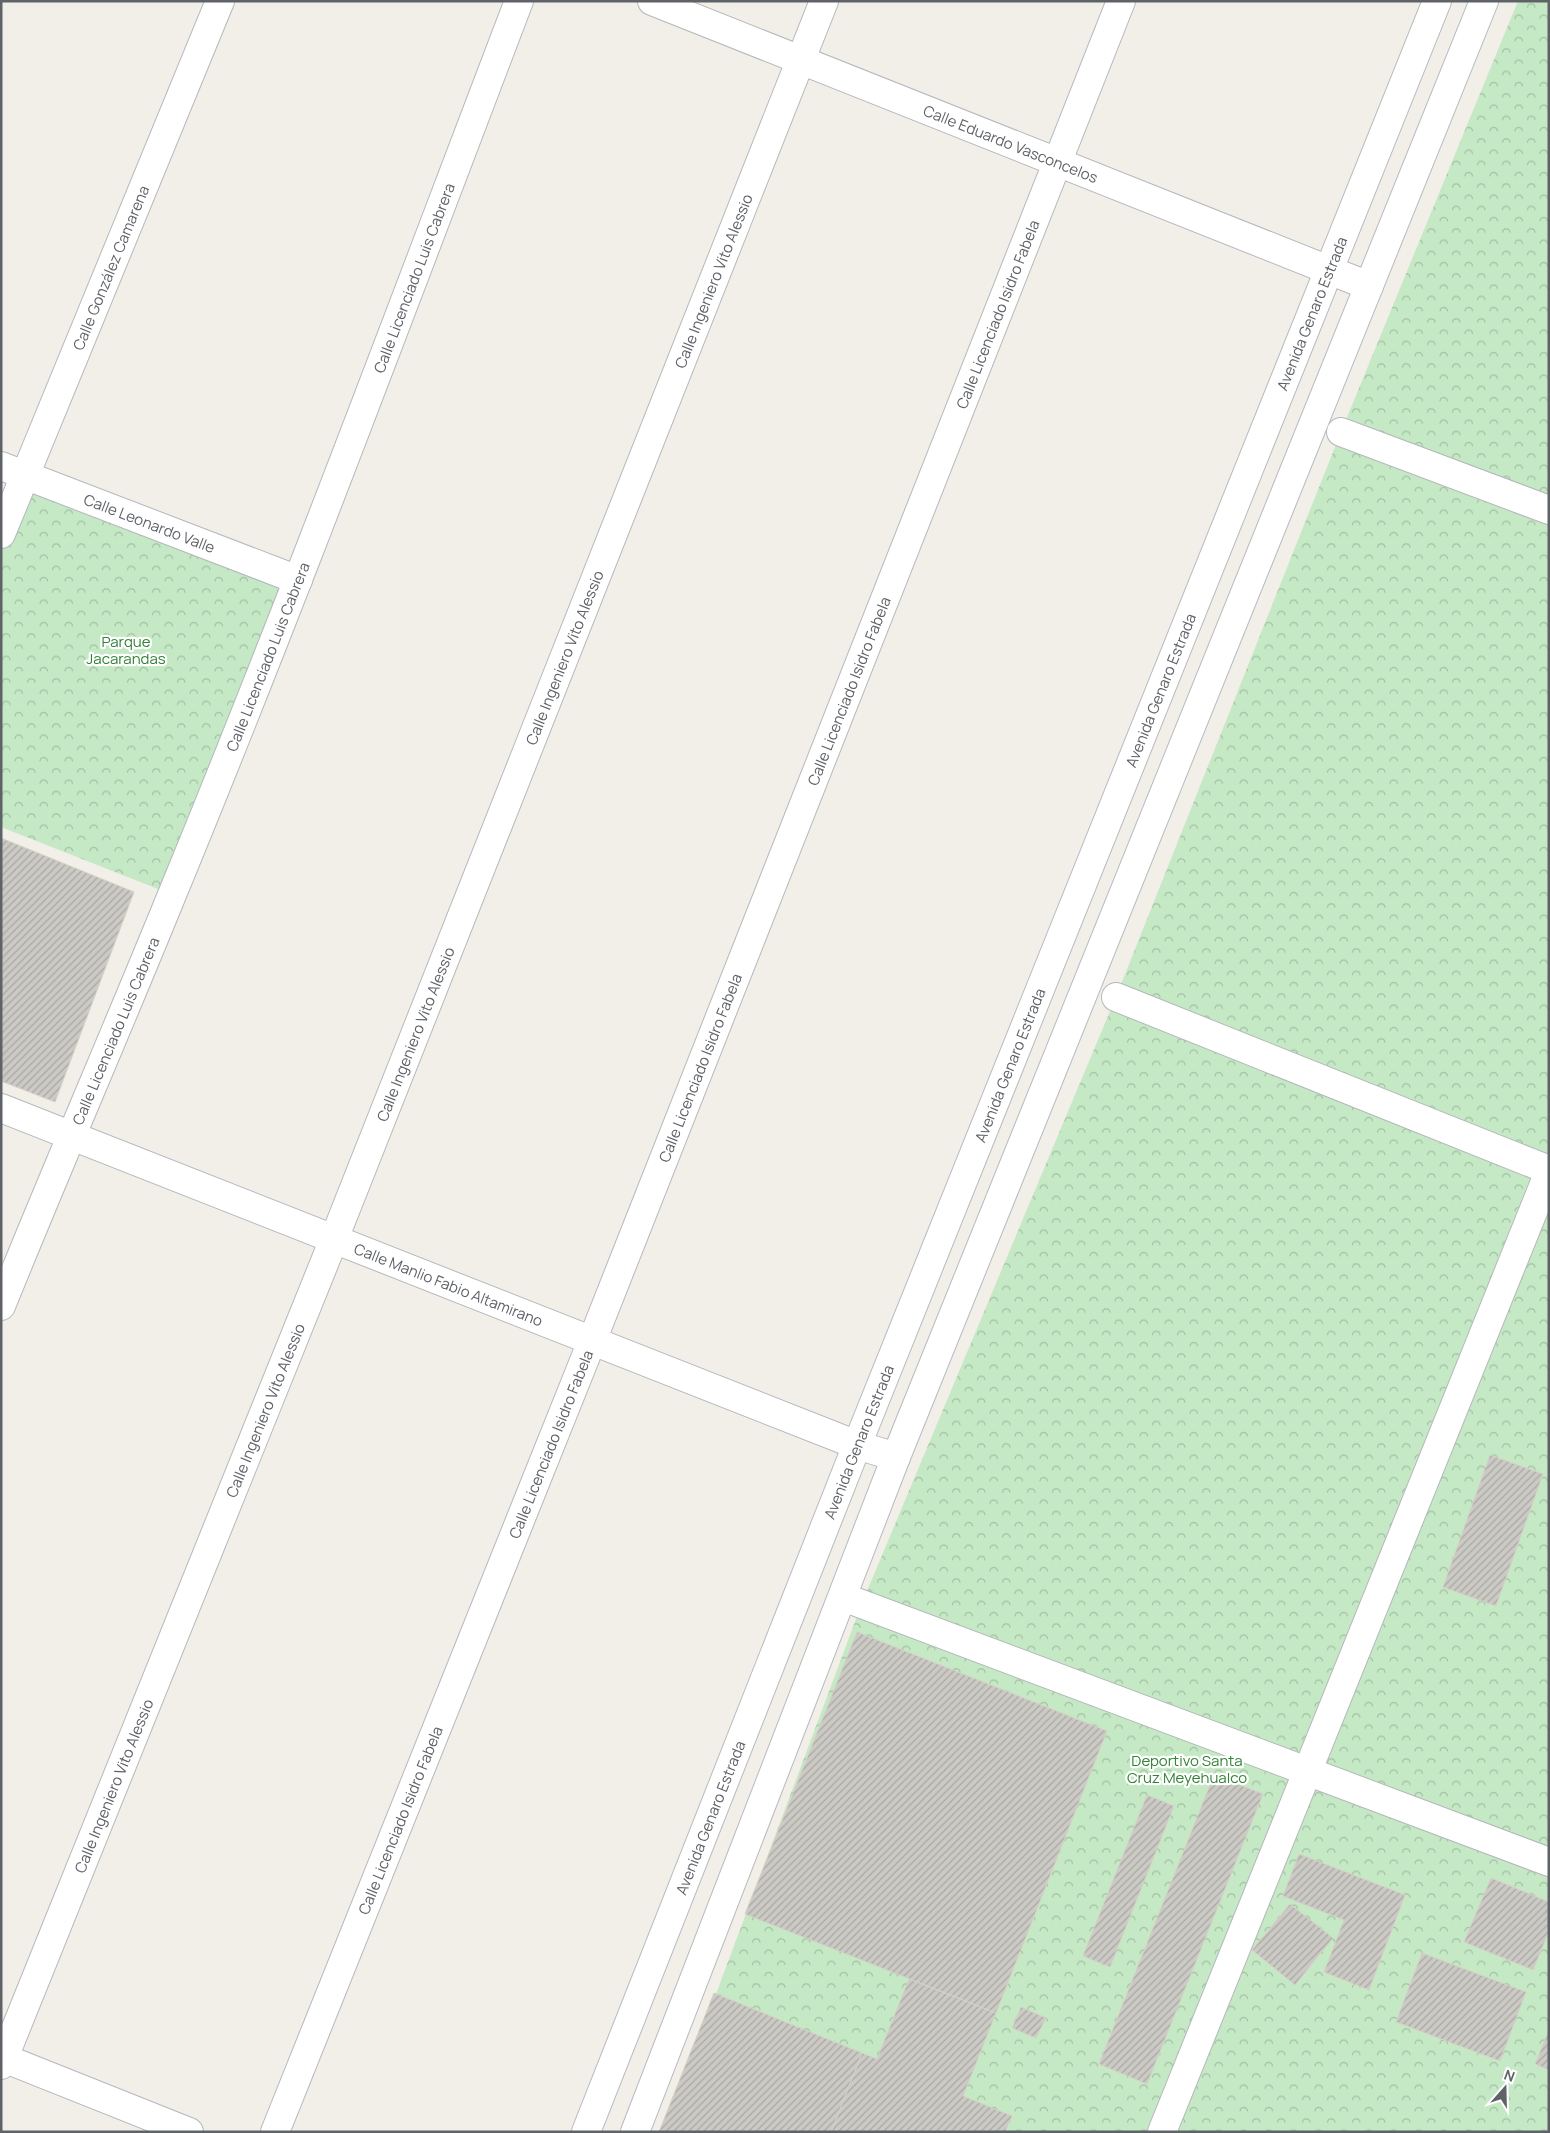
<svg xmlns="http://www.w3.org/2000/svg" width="1550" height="2133" font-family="Manrope,sans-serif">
  <defs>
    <pattern id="park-crowns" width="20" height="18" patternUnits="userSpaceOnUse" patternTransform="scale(1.25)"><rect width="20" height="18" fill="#c5e8c5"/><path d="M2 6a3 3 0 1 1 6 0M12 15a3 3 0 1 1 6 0" fill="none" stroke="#a3c0a4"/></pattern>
    <pattern id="building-hatch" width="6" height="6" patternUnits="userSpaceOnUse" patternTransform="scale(1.25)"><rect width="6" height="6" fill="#cccac5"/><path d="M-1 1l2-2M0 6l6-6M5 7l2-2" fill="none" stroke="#a9a8a4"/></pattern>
  </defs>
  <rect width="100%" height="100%" fill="#f1efe8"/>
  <!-- park -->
  <g fill="url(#park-crowns)">
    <polygon points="1518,1 1549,1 1549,2132 661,2132 716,1994 862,1603 1116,997 1341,432"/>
    <polygon points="26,477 292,578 163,891 1,827 1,542"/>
  </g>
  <!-- building -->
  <g fill="url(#building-hatch)" stroke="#d6d1c6">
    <polygon points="1,838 134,892 55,1102 1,1081"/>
    <polygon points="1490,1455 1543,1474 1496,1606 1443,1587"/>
    <polygon points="857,1632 1107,1731 996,2013 745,1914"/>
    <polygon points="1214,1775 1263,1794 1147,2084 1099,2064"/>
    <polygon points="1147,1795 1174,1806 1110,1967 1083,1956"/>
    <polygon points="1299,1854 1405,1895 1369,1990 1324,1972 1344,1920 1283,1896"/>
    <polygon points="1491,1878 1549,1902 1549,1931 1533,1970 1464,1942"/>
    <polygon points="1290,1904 1333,1938 1295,1985 1252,1950"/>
    <polygon points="1422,1953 1526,1992 1500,2061 1396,2022"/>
    <polygon points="909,1979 996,2013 963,2096 1012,2116 1005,2132 831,2132 862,2053 877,2059"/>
    <polygon points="714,1993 862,2053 831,2132 659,2132"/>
    <polygon points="1021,2007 1046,2018 1036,2038 1012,2028"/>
    <polygon points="1549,2030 1549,2070 1535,2064"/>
  </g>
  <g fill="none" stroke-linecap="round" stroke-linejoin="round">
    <!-- street casing -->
    <g stroke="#b5b8bc" stroke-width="30">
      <g id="street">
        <path id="s1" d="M652,1l717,285"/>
        <polyline points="1341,432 1549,510"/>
        <path id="s2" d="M1,466l297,114"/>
        <path id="s3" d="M1,534l219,-533"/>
        <polyline points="1116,997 1549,1170"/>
        <path id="s4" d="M1,1108l856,337 39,12"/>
        <path id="s5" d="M1,1306c55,-136 113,-269 168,-404 123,-298 235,-600 350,-901"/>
        <polyline points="843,1597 1549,1862"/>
        <polyline points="1,2057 189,2132"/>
        <path id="s6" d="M1,2065l333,-826 490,-1238"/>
        <path id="s7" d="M275,2132l317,-791 529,-1340"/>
        <polyline points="1162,2132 1549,1172"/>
      </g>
    </g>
    <!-- secondary casing -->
    <g stroke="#b6babf" stroke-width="30">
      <g id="secondary">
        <path id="s8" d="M586,2132l271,-687 580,-1444"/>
        <polyline points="635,2132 896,1457 1484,1"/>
      </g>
    </g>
    <!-- street -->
    <use href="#street" stroke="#fff" stroke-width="28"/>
    <!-- secondary -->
    <use href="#secondary" stroke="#fff" stroke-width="28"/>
  </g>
  <g text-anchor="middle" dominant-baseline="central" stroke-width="4.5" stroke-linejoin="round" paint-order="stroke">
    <!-- street labels -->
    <g font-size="15" fill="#5f6368" stroke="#fff">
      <text stroke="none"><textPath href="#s1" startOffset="386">Calle Eduardo Vasconcelos</textPath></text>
      <text stroke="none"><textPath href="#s3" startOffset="288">Calle González Camarena</textPath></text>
      <text stroke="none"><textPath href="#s5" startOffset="1108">Calle Licenciado Luis Cabrera</textPath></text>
      <text stroke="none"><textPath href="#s6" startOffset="1921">Calle Ingeniero Vito Alessio</textPath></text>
      <text stroke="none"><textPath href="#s7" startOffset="1956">Calle Licenciado Isidro Fabela</textPath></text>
      <text stroke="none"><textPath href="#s8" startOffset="1958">Avenida Genaro Estrada</textPath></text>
      <text stroke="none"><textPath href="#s2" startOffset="159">Calle Leonardo Valle</textPath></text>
      <text stroke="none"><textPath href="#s5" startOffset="702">Calle Licenciado Luis Cabrera</textPath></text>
      <text stroke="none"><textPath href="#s6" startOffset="1516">Calle Ingeniero Vito Alessio</textPath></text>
      <text stroke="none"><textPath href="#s8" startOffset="1552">Avenida Genaro Estrada</textPath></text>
      <text stroke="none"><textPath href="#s7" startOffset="1551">Calle Licenciado Isidro Fabela</textPath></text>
      <text stroke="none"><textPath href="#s5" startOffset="298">Calle Licenciado Luis Cabrera</textPath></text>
      <text stroke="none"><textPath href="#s6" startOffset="1111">Calle Ingeniero Vito Alessio</textPath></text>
      <text stroke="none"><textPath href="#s8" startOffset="1148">Avenida Genaro Estrada</textPath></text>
      <text stroke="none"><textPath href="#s7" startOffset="1146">Calle Licenciado Isidro Fabela</textPath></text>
      <text stroke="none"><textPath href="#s4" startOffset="481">Calle Manlio Fabio Altamirano</textPath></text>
      <text stroke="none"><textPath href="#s6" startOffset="706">Calle Ingeniero Vito Alessio</textPath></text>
      <text stroke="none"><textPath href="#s8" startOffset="742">Avenida Genaro Estrada</textPath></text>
      <text stroke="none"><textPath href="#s7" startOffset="741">Calle Licenciado Isidro Fabela</textPath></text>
      <text stroke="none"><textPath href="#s6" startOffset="301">Calle Ingeniero Vito Alessio</textPath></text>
      <text stroke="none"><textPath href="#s8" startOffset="338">Avenida Genaro Estrada</textPath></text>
      <text stroke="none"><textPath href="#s7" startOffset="336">Calle Licenciado Isidro Fabela</textPath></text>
    </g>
    <!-- park labels -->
    <g font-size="15" fill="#348238" stroke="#fff">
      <text x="126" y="641">Parque<tspan x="126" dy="17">Jacarandas</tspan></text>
      <text x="1187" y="1760">Deportivo Santa<tspan x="1187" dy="17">Cruz Meyehualco</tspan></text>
    </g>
  </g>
  <!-- border -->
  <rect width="1550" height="2133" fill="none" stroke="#5f6368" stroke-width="5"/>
  <!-- north arrow -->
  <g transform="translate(1505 2088) rotate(20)" stroke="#ffffff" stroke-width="4" paint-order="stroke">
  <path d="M0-4L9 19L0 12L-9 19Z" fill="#5f6368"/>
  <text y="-8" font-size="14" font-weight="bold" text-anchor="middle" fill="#5f6368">N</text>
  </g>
</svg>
